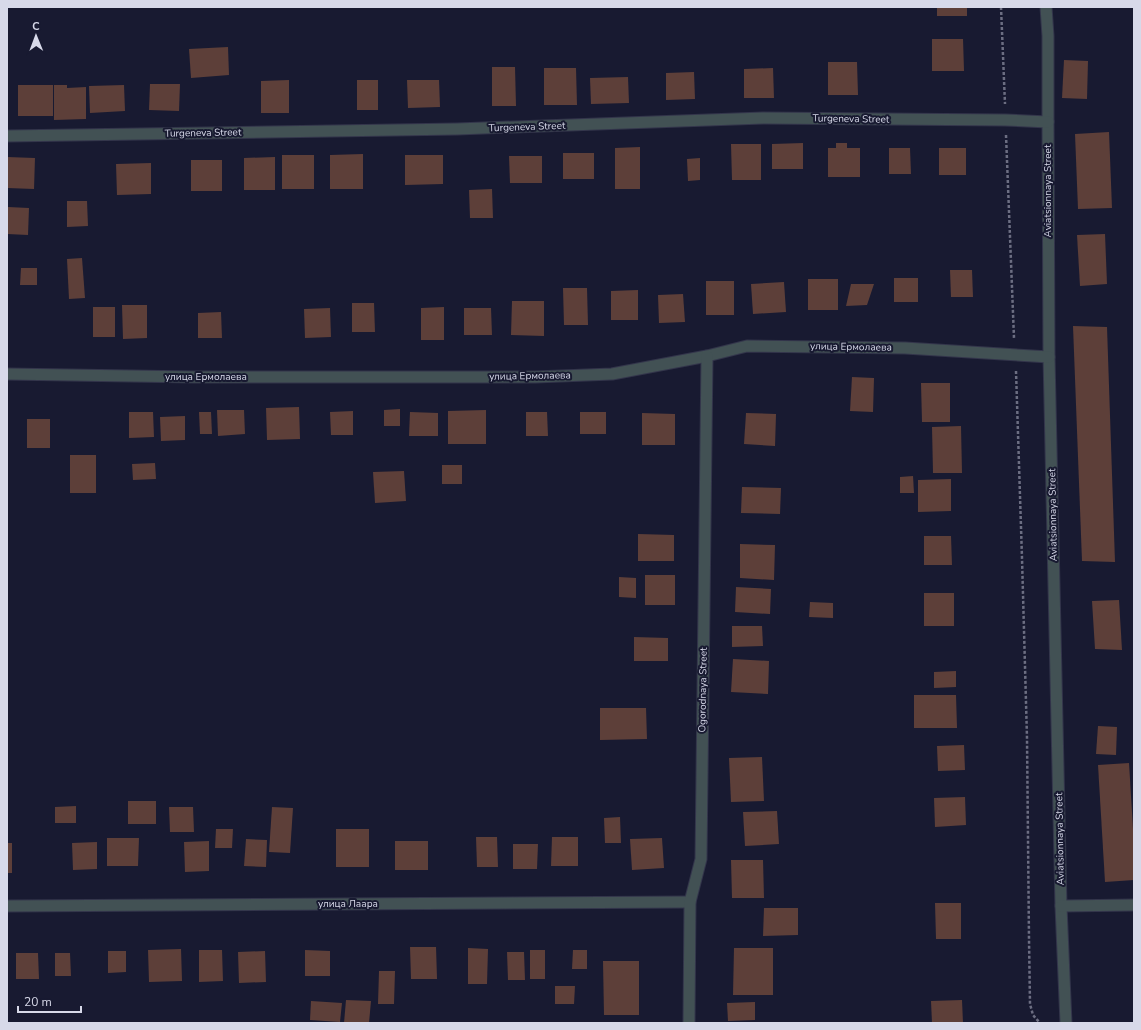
<svg xmlns="http://www.w3.org/2000/svg" width="1141" height="1030" font-family="'Nunito Sans',sans-serif">
  <rect width="100%" height="100%" fill="#181a31"/>
  <!-- building -->
  <g fill="#5d3f39">
    <rect x="937" y="7" width="30" height="9"/>
    <polygon points="932,39 963,39 964,71 932,71"/>
    <polygon points="228,47 229,75 191,78 189,49"/>
    <polygon points="1064,60 1088,61 1087,99 1062,98"/>
    <polygon points="828,62 857,62 858,95 828,95"/>
    <polygon points="492,67 515,67 516,106 492,106"/>
    <polygon points="544,68 576,68 577,105 544,105"/>
    <polygon points="773,68 774,98 744,98 744,69"/>
    <polygon points="694,72 695,99 666,100 666,73"/>
    <polygon points="628,77 629,103 591,104 590,78"/>
    <polygon points="289,80 289,113 261,113 261,81"/>
    <rect x="357" y="80" width="21" height="30"/>
    <polygon points="407,80 439,80 440,107 408,108"/>
    <polygon points="150,84 180,84 179,111 149,110"/>
    <rect x="18" y="85" width="35" height="31"/>
    <polygon points="54,85 67,85 67,88 86,87 86,119 54,120"/>
    <polygon points="124,85 125,111 90,113 89,86"/>
    <polygon points="1109,132 1112,208 1078,209 1075,134"/>
    <polygon points="803,143 803,169 772,169 772,144"/>
    <polygon points="836,143 847,143 847,148 860,148 860,177 828,177 828,148 836,148"/>
    <polygon points="731,144 761,144 761,180 732,180"/>
    <polygon points="640,147 640,189 615,189 615,148"/>
    <polygon points="889,148 910,148 911,174 889,174"/>
    <rect x="939" y="148" width="27" height="27"/>
    <rect x="563" y="153" width="31" height="26"/>
    <polygon points="363,154 363,189 330,189 330,155"/>
    <rect x="282" y="155" width="32" height="34"/>
    <polygon points="405,155 443,155 443,184 405,185"/>
    <polygon points="509,156 542,156 542,183 510,183"/>
    <polygon points="7,157 35,158 34,189 7,188"/>
    <polygon points="275,157 275,190 244,190 244,158"/>
    <polygon points="700,158 700,180 688,181 687,159"/>
    <rect x="191" y="160" width="31" height="31"/>
    <polygon points="151,163 151,194 117,195 116,164"/>
    <polygon points="492,189 493,218 470,218 469,190"/>
    <polygon points="67,201 87,201 88,226 67,227"/>
    <polygon points="8,207 29,208 28,235 7,234"/>
    <polygon points="1105,234 1107,284 1080,286 1077,235"/>
    <polygon points="82,258 85,298 69,299 67,259"/>
    <polygon points="21,268 37,268 37,285 20,285"/>
    <polygon points="950,270 972,270 973,297 951,297"/>
    <rect x="894" y="278" width="24" height="24"/>
    <rect x="808" y="279" width="30" height="31"/>
    <rect x="706" y="281" width="28" height="34"/>
    <polygon points="784,282 786,312 753,314 751,284"/>
    <polygon points="851,284 874,284 867,305 846,306"/>
    <polygon points="563,288 587,288 588,325 564,325"/>
    <polygon points="638,290 638,320 611,320 611,291"/>
    <polygon points="683,294 685,322 659,323 658,295"/>
    <polygon points="512,301 544,301 544,336 511,335"/>
    <polygon points="352,303 374,303 375,332 352,332"/>
    <polygon points="122,305 147,305 147,338 123,339"/>
    <rect x="93" y="307" width="22" height="30"/>
    <polygon points="444,307 444,340 421,340 421,308"/>
    <polygon points="330,308 331,337 305,338 304,309"/>
    <polygon points="464,308 491,308 492,335 464,335"/>
    <polygon points="221,312 222,338 198,338 198,313"/>
    <polygon points="1073,326 1107,327 1115,562 1082,561"/>
    <polygon points="852,377 874,378 873,412 850,411"/>
    <polygon points="921,383 950,383 950,422 922,422"/>
    <polygon points="299,407 300,439 267,440 266,408"/>
    <polygon points="400,409 400,426 384,426 384,410"/>
    <polygon points="217,410 244,410 245,434 218,436"/>
    <polygon points="486,410 486,444 448,444 448,411"/>
    <polygon points="353,411 353,435 331,435 330,412"/>
    <polygon points="129,412 153,412 154,437 129,438"/>
    <polygon points="199,412 211,412 212,434 200,434"/>
    <polygon points="410,412 438,413 438,436 409,436"/>
    <polygon points="526,412 547,412 548,436 526,436"/>
    <rect x="580" y="412" width="26" height="22"/>
    <polygon points="642,413 675,414 675,445 642,445"/>
    <polygon points="746,413 776,414 775,446 744,444"/>
    <polygon points="185,416 185,440 161,441 160,417"/>
    <rect x="27" y="419" width="23" height="29"/>
    <polygon points="961,426 962,473 933,473 932,427"/>
    <rect x="70" y="455" width="26" height="38"/>
    <polygon points="155,463 156,479 133,480 132,464"/>
    <rect x="442" y="465" width="20" height="19"/>
    <polygon points="404,471 406,501 375,503 373,472"/>
    <polygon points="913,476 914,493 900,493 900,477"/>
    <polygon points="951,479 951,511 918,512 918,480"/>
    <polygon points="742,487 781,488 780,514 741,513"/>
    <polygon points="638,534 674,535 674,561 638,561"/>
    <polygon points="924,536 951,536 952,565 924,565"/>
    <polygon points="740,544 775,545 774,580 740,578"/>
    <rect x="645" y="575" width="30" height="30"/>
    <polygon points="619,577 636,578 636,598 619,597"/>
    <polygon points="736,587 771,589 770,614 735,612"/>
    <rect x="924" y="593" width="30" height="33"/>
    <polygon points="1119,600 1122,650 1095,649 1092,601"/>
    <polygon points="810,602 833,603 833,618 809,617"/>
    <polygon points="732,626 762,626 763,646 732,647"/>
    <polygon points="634,637 668,638 668,661 634,661"/>
    <polygon points="733,659 769,661 768,694 731,692"/>
    <polygon points="956,671 956,687 934,688 934,672"/>
    <polygon points="914,695 956,695 957,728 914,728"/>
    <polygon points="600,708 646,708 647,739 600,740"/>
    <polygon points="1098,726 1117,727 1116,755 1096,754"/>
    <polygon points="964,745 965,770 938,771 937,746"/>
    <polygon points="762,757 764,801 731,802 729,758"/>
    <polygon points="1129,763 1134,845 1134,880 1105,882 1098,765"/>
    <polygon points="965,797 966,825 935,827 934,798"/>
    <rect x="128" y="801" width="28" height="23"/>
    <polygon points="76,806 76,823 55,823 55,807"/>
    <polygon points="169,807 193,807 194,832 170,832"/>
    <polygon points="272,807 293,808 290,853 269,852"/>
    <polygon points="777,811 779,844 745,846 743,812"/>
    <polygon points="620,817 621,843 605,843 604,818"/>
    <polygon points="216,829 233,829 232,848 215,848"/>
    <rect x="336" y="829" width="33" height="38"/>
    <polygon points="476,837 497,837 498,867 477,867"/>
    <polygon points="552,837 578,837 578,866 551,866"/>
    <polygon points="107,838 139,838 138,866 107,866"/>
    <polygon points="662,838 664,868 632,870 630,839"/>
    <polygon points="246,839 267,840 266,867 244,866"/>
    <polygon points="209,841 209,871 185,872 184,842"/>
    <rect x="395" y="841" width="33" height="29"/>
    <polygon points="97,842 97,869 73,870 72,843"/>
    <rect x="7" y="843" width="5" height="30"/>
    <polygon points="513,844 538,844 537,869 513,869"/>
    <polygon points="731,860 763,860 764,898 732,898"/>
    <polygon points="935,903 961,903 961,939 936,939"/>
    <polygon points="764,908 798,908 798,935 763,936"/>
    <polygon points="410,947 436,947 437,979 411,979"/>
    <polygon points="468,948 488,949 487,984 468,984"/>
    <polygon points="734,948 773,948 773,995 733,995"/>
    <polygon points="181,949 182,981 149,982 148,950"/>
    <polygon points="199,950 222,950 223,981 199,982"/>
    <polygon points="305,950 330,951 330,976 305,976"/>
    <rect x="530" y="950" width="15" height="29"/>
    <polygon points="573,950 587,950 587,969 572,969"/>
    <polygon points="108,951 126,951 126,972 108,973"/>
    <polygon points="265,951 266,982 239,983 238,952"/>
    <polygon points="507,952 524,952 525,980 508,980"/>
    <polygon points="16,953 38,953 39,979 16,979"/>
    <polygon points="55,953 70,953 71,976 55,976"/>
    <polygon points="603,961 639,961 639,1015 604,1015"/>
    <polygon points="379,971 395,971 394,1004 378,1004"/>
    <polygon points="555,986 575,986 574,1004 555,1004"/>
    <polygon points="346,1000 371,1001 369,1023 344,1023"/>
    <polygon points="962,1000 963,1023 932,1023 931,1001"/>
    <polygon points="311,1001 342,1003 340,1022 310,1020"/>
    <polygon points="755,1002 755,1020 728,1021 727,1003"/>
  </g>
  <g fill="none" stroke-linecap="round" stroke-linejoin="round">
    <!-- minor casing -->
    <g stroke="#33354b" stroke-width="13">
      <g id="minor">
        <polyline points="1046,7 1048,36 1048,122 1049,357 1061,906 1066,1023"/>
        <polyline points="7,136 457,129 763,118 1005,120 1048,122"/>
        <polyline points="7,374 194,377 535,377 612,374 707,356 747,346 905,348 1049,357"/>
        <polyline points="7,906 690,902"/>
        <polyline points="1061,906 1134,905"/>
        <polyline points="689,1023 690,902 701,859 707,356"/>
      </g>
    </g>
    <!-- path -->
    <g stroke="#6c6e82" stroke-width="2.5" stroke-dasharray="3 2" stroke-linecap="butt">
      <polyline points="1001,7 1005,104"/>
      <polyline points="1006,135 1014,338"/>
      <polyline points="1016,371 1022,558 1027,738 1029,939 1030,1004 1033,1015 1040,1023"/>
    </g>
    <!-- minor -->
    <use href="#minor" stroke="#425154" stroke-width="11"/>
  </g>
  <g text-anchor="middle" dominant-baseline="central" stroke-width="4" stroke-linejoin="round" paint-order="stroke">
    <!-- street labels -->
    <g font-size="10" fill="#d7d9e9" stroke="#181a31">
      <text transform="translate(851 119) rotate(1)">Turgeneva Street</text>
      <text transform="translate(527 127) rotate(-2)">Turgeneva Street</text>
      <text transform="translate(203 133) rotate(-1)">Turgeneva Street</text>
      <text transform="translate(1048 191) rotate(-90)">Aviatsionnaya Street</text>
      <text transform="translate(851 347) rotate(1)">улица Ермолаева</text>
      <text transform="translate(530 376) rotate(-1)">улица Ермолаева</text>
      <text x="206" y="377">улица Ермолаева</text>
      <text transform="translate(1053 515) rotate(-91)">Aviatsionnaya Street</text>
      <text transform="translate(703 690) rotate(-89)">Ogorodnaya Street</text>
      <text transform="translate(1060 839) rotate(-91)">Aviatsionnaya Street</text>
      <text x="348" y="904">улица Лаара</text>
    </g>
  </g>
  <!-- border -->
  <rect width="1141" height="1030" fill="none" stroke="#d7d9e9" stroke-width="16"/>
  <!-- north arrow -->
  <g transform="translate(36 36) rotate(359)" stroke="#181a31" stroke-width="3" paint-order="stroke">
  <path d="M0-3L7 15L0 10L-7 15Z" fill="#d7d9e9"/>
  <text y="-6" font-size="11" font-weight="bold" text-anchor="middle" fill="#d7d9e9">С</text>
  </g>
  <!-- scale -->
  <path d="M18 1006v6h63v-6" fill="none" stroke="#d7d9e9" stroke-width="2"/>
  <text x="24" y="1006" font-size="12" fill="#d7d9e9" stroke="#181a31" stroke-width="3" paint-order="stroke">20 m</text>
</svg>
